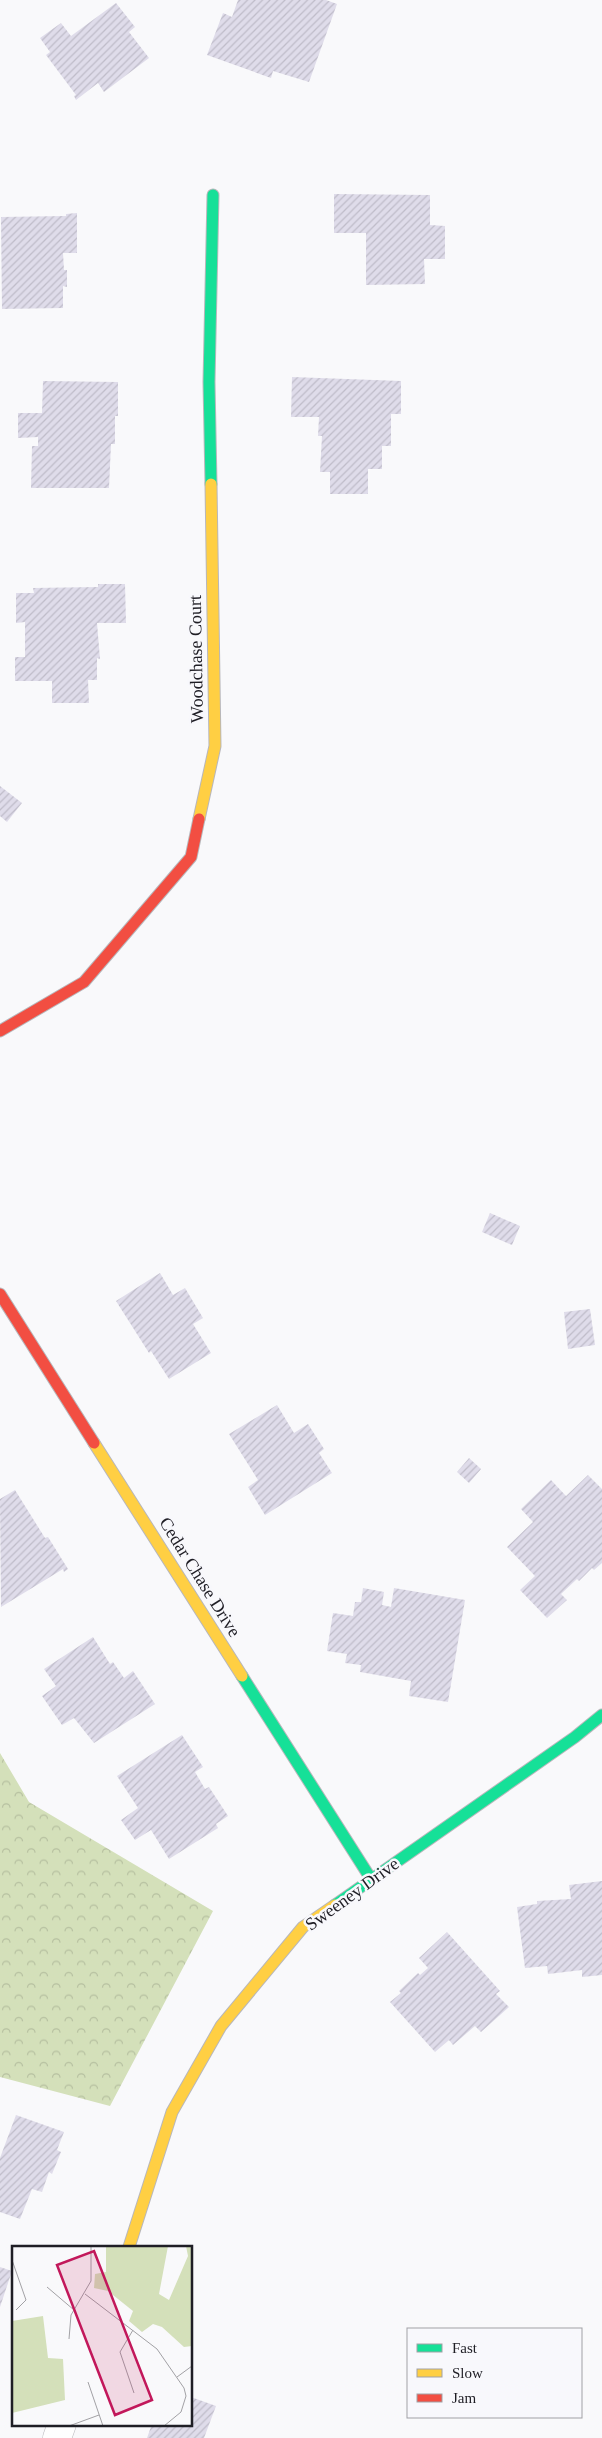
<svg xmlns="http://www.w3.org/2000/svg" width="602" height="2438" font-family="'Times New Roman',serif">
  <defs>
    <pattern id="forest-crowns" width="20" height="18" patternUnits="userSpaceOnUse" patternTransform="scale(1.25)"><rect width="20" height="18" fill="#d4e0ba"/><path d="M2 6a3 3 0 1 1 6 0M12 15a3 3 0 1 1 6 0" fill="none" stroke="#b6c0a0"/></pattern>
    <pattern id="building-hatch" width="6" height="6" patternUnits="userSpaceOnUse" patternTransform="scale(1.25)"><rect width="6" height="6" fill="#dfdcea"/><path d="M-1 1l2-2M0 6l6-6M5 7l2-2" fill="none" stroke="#bfbcc9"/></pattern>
  </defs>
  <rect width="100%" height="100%" fill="#f9f9fb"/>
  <!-- forest -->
  <polygon fill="url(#forest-crowns)" points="0,1753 29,1802 213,1911 110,2106 0,2077"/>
  <!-- building -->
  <g fill="url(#building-hatch)">
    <polygon points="238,0 326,0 337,4 309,82 273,71 271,78 207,55 223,13 232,17"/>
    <polygon points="116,3 135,27 129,32 149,58 104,92 98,83 76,100 74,96 76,95 46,55 50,52 40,38 61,23 71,36"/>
    <polygon points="334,194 430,195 430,225 445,226 445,259 424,259 425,284 366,285 366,233 334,233"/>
    <polygon points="77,213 77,253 63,253 64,270 67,270 67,287 63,286 63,308 2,309 1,217 66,216 66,214"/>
    <polygon points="292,377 401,381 401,414 391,414 391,446 382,446 382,469 368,469 368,494 330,494 330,472 320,472 322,436 318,436 319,417 291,417"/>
    <polygon points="43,381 118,382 118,416 115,416 115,444 111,444 109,488 31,488 32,446 38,446 38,437 18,438 18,413 42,413"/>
    <polygon points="98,584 125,584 126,623 97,623 100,659 97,658 97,680 88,680 89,703 52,703 52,681 15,681 15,657 25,657 25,622 16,623 16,593 34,593 33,588 98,587"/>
    <polygon points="0,786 22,803 7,822 0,816"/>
    <polygon points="490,1213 520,1226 512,1245 482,1232"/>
    <polygon points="160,1273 173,1295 185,1288 203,1318 193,1324 211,1353 169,1379 151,1351 149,1353 116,1301"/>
    <polygon points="590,1309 595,1345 568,1349 564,1312"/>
    <polygon points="277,1405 294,1433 308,1424 324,1449 319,1453 332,1473 265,1515 248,1487 258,1480 229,1434"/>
    <polygon points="469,1458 481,1469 469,1483 457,1472"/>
    <polygon points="588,1475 602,1489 602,1563 594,1570 592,1568 579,1581 577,1579 561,1594 567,1600 547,1618 520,1590 535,1576 507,1547 533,1522 521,1509 551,1480 566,1496"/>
    <polygon points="15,1490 45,1538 48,1537 68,1569 64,1572 63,1569 1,1607 0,1499"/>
    <polygon points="363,1588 384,1592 382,1605 391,1607 394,1588 465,1600 448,1702 409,1696 411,1681 360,1672 361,1665 345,1663 347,1654 327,1651 333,1613 353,1616 355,1602 361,1602"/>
    <polygon points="93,1637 110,1664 113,1662 124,1678 133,1671 155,1704 94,1743 74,1718 62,1725 42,1696 56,1686 44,1669"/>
    <polygon points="182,1735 203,1767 195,1772 205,1789 209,1787 228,1816 216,1824 218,1828 169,1859 151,1830 135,1840 121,1820 138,1808 117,1776"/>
    <polygon points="602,1881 602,1975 582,1977 582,1970 548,1974 547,1966 525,1968 517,1907 537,1904 537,1901 571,1899 569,1885"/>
    <polygon points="447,1932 500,1991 496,1994 509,2007 481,2032 475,2026 453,2045 449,2040 435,2052 390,2002 401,1993 399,1991 418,1973 420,1975 428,1968 419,1958"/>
    <polygon points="16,2115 64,2132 57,2150 61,2152 52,2174 49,2172 42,2192 32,2189 20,2219 0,2212 0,2158"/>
    <polygon points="0,2267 12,2271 0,2307"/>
    <polygon points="191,2397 216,2406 204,2438 147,2438 152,2424 191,2424"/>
  </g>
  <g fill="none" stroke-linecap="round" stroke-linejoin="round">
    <!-- street casing -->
    <g stroke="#b8b7bb" stroke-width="29">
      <polyline id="street" points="57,2438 62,2424"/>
    </g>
    <!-- fast casing -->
    <g stroke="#b8b7bb" stroke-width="13">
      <g id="fast">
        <polyline points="211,484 209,382 213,195"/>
        <polyline points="242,1676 371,1879"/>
        <polyline points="335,1905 575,1737 602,1715"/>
      </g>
    </g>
    <!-- slow casing -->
    <g stroke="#b8b7bb" stroke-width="13">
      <g id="slow">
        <polyline points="199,819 215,746 211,484"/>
        <polyline points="94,1443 242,1676"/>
        <polyline points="129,2247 172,2112 221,2026 303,1927 335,1905"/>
      </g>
    </g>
    <!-- jam casing -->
    <g stroke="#b8b7bb" stroke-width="13">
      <g id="jam">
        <polyline points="0,1031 84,982 191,857 199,819"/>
        <polyline points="0,1294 94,1443"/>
      </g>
    </g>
    <!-- street -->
    <use href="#street" stroke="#fefefe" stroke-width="28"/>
    <!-- fast -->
    <use href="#fast" stroke="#16e098" stroke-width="11"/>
    <!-- slow -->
    <use href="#slow" stroke="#ffcf43" stroke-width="11"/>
    <!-- jam -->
    <use href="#jam" stroke="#f24e42" stroke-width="11"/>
  </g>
  <g text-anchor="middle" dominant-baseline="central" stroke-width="5" stroke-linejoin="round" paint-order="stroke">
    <!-- street labels -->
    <g font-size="18" fill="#1f1e25" stroke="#f8f8fc">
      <text transform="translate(196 659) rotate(-91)">Woodchase Court</text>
      <text transform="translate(200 1577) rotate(58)">Cedar Chase Drive</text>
      <text transform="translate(352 1894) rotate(-36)">Sweeney Drive</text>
    </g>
  </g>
  <!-- overview -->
  <g transform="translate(12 2246)">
    <rect width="180" height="180" fill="#f9f9fb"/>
    <path d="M94,0h62l-9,48 10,6 19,-44 -2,-10h6v100l-8,1 -22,-20 -9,-3 -11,8 -13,-11 4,-10 -25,-20 -14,-3 1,-14 11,-2zM31,70l5,42 15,1 2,41 -53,13v-92z" fill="#d4e0ba"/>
    <path fill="none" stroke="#a2a1a5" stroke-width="1" d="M0,14l14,40 -10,10M35,41l27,23M73,48l72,55 27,39 2,8 -5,16 -17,14M121,84l-13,22 14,41M57,93l2,-24 20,-34v-35M165,131l15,-11M76,136l15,44M57,180l30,-11"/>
    <path fill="#c2185b" fill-opacity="0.15" stroke="#c2185b" stroke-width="2.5" d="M82,5l58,149 -37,15 -58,-150z"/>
    <rect width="180" height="180" fill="none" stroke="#1f1e25" stroke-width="2.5"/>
  </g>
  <!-- legend -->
  <rect x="407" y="2328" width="175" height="90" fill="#f8f8fc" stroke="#a1a1a6"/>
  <rect x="417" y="2344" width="25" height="8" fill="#16e098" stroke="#a1a1a6"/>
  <text x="452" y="2353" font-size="15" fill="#1f1e25">Fast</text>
  <rect x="417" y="2369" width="25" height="8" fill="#ffcf43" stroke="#a1a1a6"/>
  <text x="452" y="2378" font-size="15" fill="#1f1e25">Slow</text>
  <rect x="417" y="2394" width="25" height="8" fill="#f24e42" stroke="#a1a1a6"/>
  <text x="452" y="2403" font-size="15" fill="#1f1e25">Jam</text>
</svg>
